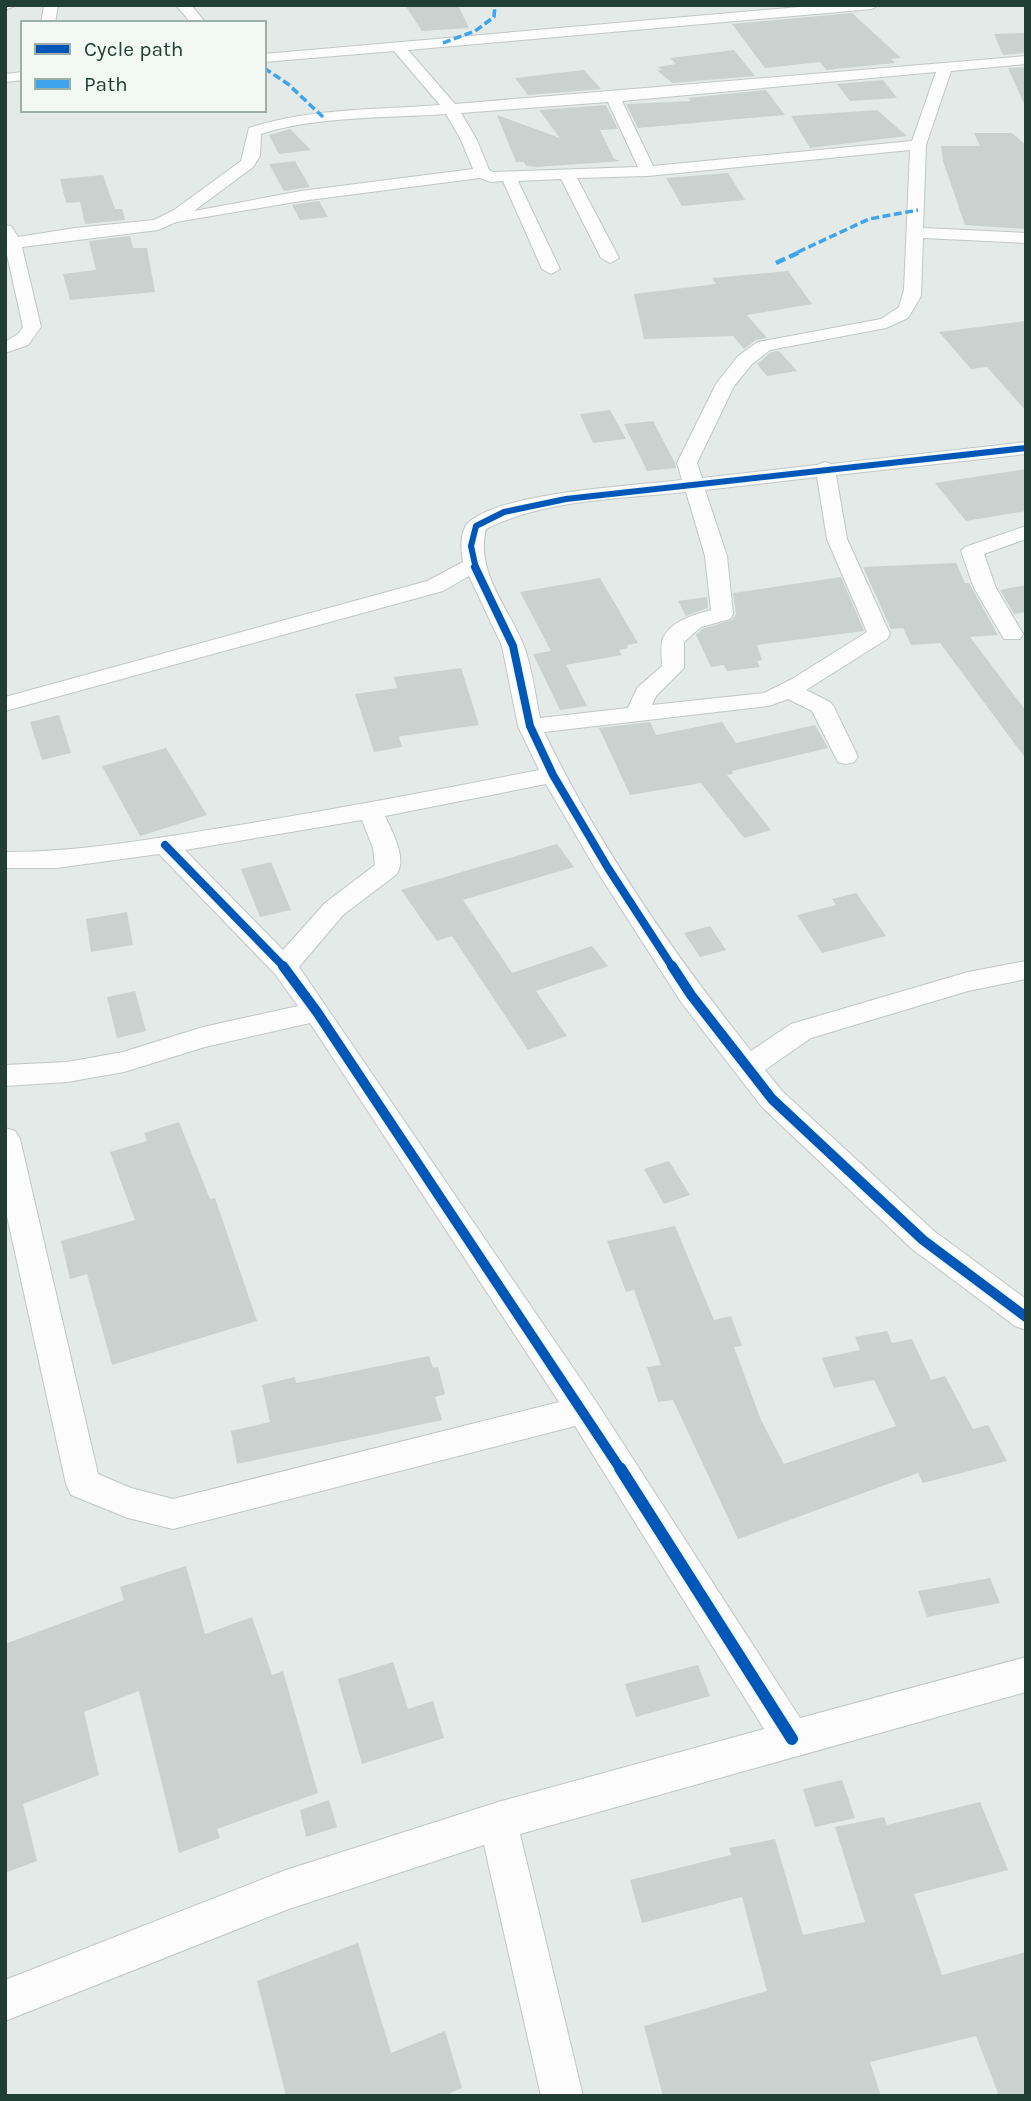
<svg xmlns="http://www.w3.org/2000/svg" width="1031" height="2101" font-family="Karla,sans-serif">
  <rect width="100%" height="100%" fill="#e4eae7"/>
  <!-- building -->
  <g fill="#cbd1ce">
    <polygon points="405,5 458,5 469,28 422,31"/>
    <polygon points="852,13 901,58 891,59 895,63 826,70 820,62 765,68 732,24"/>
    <polygon points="1026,33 1026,53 1003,55 994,34"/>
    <polygon points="734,50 755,76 672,83 657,70 662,70 658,67 676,64 670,58"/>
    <polygon points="1026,67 1026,108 1008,68"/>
    <polygon points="584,70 601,89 528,95 515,78"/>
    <polygon points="883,80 897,98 850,101 837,84"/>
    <polygon points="766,90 785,115 638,128 626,104 691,101 688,98"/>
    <polygon points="606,105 618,129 600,130 614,159 621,161 537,167 526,166 524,162 516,162 497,115 560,138 539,110"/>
    <polygon points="877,110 907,136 810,148 791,116"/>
    <polygon points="290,129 311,150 279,154 269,135"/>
    <polygon points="974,133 1012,133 1026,145 1026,229 965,225 943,161 941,146 980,146"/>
    <polygon points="295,161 310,187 284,191 269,164"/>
    <polygon points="728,173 745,200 682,206 666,178"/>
    <polygon points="103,175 115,209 122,209 125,220 85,224 80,202 66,203 60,179"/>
    <polygon points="319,201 328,217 300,220 292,205"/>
    <polygon points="130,236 133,248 147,248 155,292 70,300 63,274 96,270 89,241"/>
    <polygon points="788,271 812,304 747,315 767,338 756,340 744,349 733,336 644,339 634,294 716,284 712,278"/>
    <polygon points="1026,321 1026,411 987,367 971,369 939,332"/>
    <polygon points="779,351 797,371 767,376 757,364 771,352"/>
    <polygon points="610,410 626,439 593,443 580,414"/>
    <polygon points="653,421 675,463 676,468 647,471 624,424"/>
    <polygon points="1026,469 1026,511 966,521 935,483"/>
    <polygon points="956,563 965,583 969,583 998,635 970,637 1026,711 1026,759 940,643 911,645 903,628 891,629 863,567"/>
    <polygon points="841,577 864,631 757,645 762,660 757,661 760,667 727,671 724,665 711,667 696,635 702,629 732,620 736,614 733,593"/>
    <polygon points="600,578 638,643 627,645 628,648 619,650 622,655 566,665 587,706 560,710 533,654 551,651 520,592"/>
    <polygon points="1026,585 1026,612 1014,614 1000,590"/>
    <polygon points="707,597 708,608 686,616 678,601"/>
    <polygon points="461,668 479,725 402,736 399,737 402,747 374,752 355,694 397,688 394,677"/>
    <polygon points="59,715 71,753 42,760 30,722"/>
    <polygon points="650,722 656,735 722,722 736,743 815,725 828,748 732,771 733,774 727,775 771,830 744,838 701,783 630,795 599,728"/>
    <polygon points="166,748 207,815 140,836 102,766"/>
    <polygon points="557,844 574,867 463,900 512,973 592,946 608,966 536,991 567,1036 528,1050 452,936 437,941 401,890"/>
    <polygon points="271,862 291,910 260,917 241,869"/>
    <polygon points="856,893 886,936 822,953 797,915 836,905 832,899"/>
    <polygon points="127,912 133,945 91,952 86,919"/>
    <polygon points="710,926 726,950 700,957 684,933"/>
    <polygon points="135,991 146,1031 117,1038 107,997"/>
    <polygon points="179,1122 210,1199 215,1198 257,1321 112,1365 87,1274 70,1279 61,1241 135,1220 110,1152 147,1141 144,1133"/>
    <polygon points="669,1161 690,1195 664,1204 644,1169"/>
    <polygon points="675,1226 714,1320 731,1316 742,1346 734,1347 761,1420 784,1464 896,1426 874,1380 834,1388 822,1358 860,1350 855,1337 887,1331 892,1343 912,1339 931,1380 945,1376 973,1429 988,1425 1007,1461 923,1483 918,1473 738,1539 673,1400 658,1402 647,1367 661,1365 634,1290 626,1292 607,1241"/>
    <polygon points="429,1356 433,1368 438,1367 445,1394 435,1397 442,1420 237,1464 231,1431 270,1422 262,1385 295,1377 296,1383"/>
    <polygon points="186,1566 205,1634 252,1617 272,1675 283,1671 318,1793 217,1829 220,1838 179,1853 139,1691 84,1712 99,1775 23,1804 37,1861 5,1873 5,1644 124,1600 120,1587"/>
    <polygon points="990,1578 1000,1603 927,1617 918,1591"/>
    <polygon points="393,1662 408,1709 433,1701 444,1738 362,1764 338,1679"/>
    <polygon points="698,1665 710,1696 636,1717 625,1684"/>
    <polygon points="842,1780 855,1818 815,1827 803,1789"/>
    <polygon points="329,1800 337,1827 306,1837 300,1810"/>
    <polygon points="980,1802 1008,1870 914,1894 942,1975 1026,1952 1026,2096 999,2096 976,2036 870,2062 881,2096 663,2096 644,2026 767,1991 742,1897 642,1923 630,1880 731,1855 729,1848 775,1839 803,1935 865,1922 835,1827 884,1817 887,1825"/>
    <polygon points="358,1943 391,2053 445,2031 462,2088 443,2096 286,2096 257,1981"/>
  </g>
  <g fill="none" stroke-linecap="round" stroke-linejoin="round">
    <!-- minor casing -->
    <g stroke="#c1c7c4" stroke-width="2">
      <g id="minor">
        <polygon points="5,5 17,5 5,10"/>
        <polygon points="44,5 58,5 55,23 41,23"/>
        <polygon points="176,5 191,5 206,23 191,23"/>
        <path d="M822,5h57l-7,4 -464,41 47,54 571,-48v8l-75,7 -25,74 -3,83 103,5v10l-103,-5 -2,58 -13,22 -22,10 -116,22 -18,14 -18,22 -37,77 5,15 115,-13 8,-3 6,2 195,-22v12l-190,21 11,64 43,95 -3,5 -81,51 24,12 4,5 24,50 -4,5 -8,2 -8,-2 -26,-51 -24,-12 -19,7 -225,26c55,114 128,220 207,319l40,-27 177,-52 58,-11v18l-58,12 -157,47 -46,32 17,21 152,140 92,68v31l-11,-4 -103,-77 -150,-142 -81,-105 -86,-134 -49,-84 -161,32c7,16 22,41 12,58l-54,41 -44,52 296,433 205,318 226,-61v35l-506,142 63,262h-42l-57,-251 -198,65 -281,111v-41l281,-110 212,-68 266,-73 -189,-303 -402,103 -45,-11 -57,-23 -5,-11 -61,-277v-79l10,3 5,8 78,335 33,14 42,11 386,-97 -249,-379 -105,24 -81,25 -57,10 -62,4v-21l62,-3 56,-10 80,-25 95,-21 -23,-32 -116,-120 -103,14h-51v-16c77,0 153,-14 228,-26 103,-17 204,-36 306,-56l-21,-44 -16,-80 -33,-70 -26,15 -438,120v-14l422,-116 36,-19c-2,-11 -4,-32 7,-41 36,-29 163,-35 212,-41l-5,-17 39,-79 22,-28 20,-14 123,-23 18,-12 5,-17 6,-140 -262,26 -71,2 42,80 -9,5 -9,-5 -40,-79 -43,2 42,88 -9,5 -9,-5 -39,-88 -12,1 -11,-4 -179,23 -125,21 -18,8 -136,17 19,80 -13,18 -23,8v-11l13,-8 5,-7 -18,-81v-21l6,1 7,11 57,-9 79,-8 20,-10 67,-49 8,-33c60,-20 128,-18 191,-23l-46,-54 -130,11v-8zM936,72l-24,69 -259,25 -31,-65zM608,102l30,65 -145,5 -4,-2 -12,-30 -16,-27zM446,114l15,26 12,29 -172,22 -107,20 59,-44 7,-11 1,-22c53,-18 129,-16 185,-20zM817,477l10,62 40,93 -75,47 -28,14 -112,12 4,-9 28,-28v-26l17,-15 29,-8 3,-5 -6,-58 -22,-66zM686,492l19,64 6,54c-17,5 -39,10 -48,28 -3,7 -1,20 -1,28l-25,22 -9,20 -88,10c-5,-24 -8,-52 -17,-74 -15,-37 -48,-73 -37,-115 60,-30 134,-30 200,-37zM362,820l11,28 2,17 -50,38 -42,47 -98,-100z"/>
        <polygon points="23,72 23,80 5,82 5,74"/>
        <polygon points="1026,526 1026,539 984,554 996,588 1023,634 1020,639 1004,639 974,588 961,551 965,547"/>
      </g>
    </g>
    <!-- minor -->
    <use href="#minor" fill="#fbfcfb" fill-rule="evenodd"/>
    <!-- quiet-far1 -->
    <g stroke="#3ea4eb" stroke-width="3.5" stroke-dasharray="8 3.5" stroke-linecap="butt">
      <polyline points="443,43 475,31 494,17 495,5"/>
      <polyline points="264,68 288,84 324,118"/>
      <polyline points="798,252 869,219 918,210"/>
    </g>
    <!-- quiet -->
    <polyline stroke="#3ea4eb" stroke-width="4.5" stroke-dasharray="10 4.5" stroke-linecap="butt" points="776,263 802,251"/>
    <!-- cycleway-far3 casing -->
    <g stroke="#f2f9f5" stroke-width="9">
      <polyline id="cycleway-far3" points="476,569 471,546 476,526 504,512 566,499 1026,448"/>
    </g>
    <!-- cycleway-far2 casing -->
    <g stroke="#f2f9f5" stroke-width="11">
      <g id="cycleway-far2">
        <polyline points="475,567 513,646 530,726 553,775 608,868 673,968"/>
        <polyline points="165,845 285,968"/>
      </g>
    </g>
    <!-- cycleway-far1 casing -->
    <g stroke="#f2f9f5" stroke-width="14">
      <g id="cycleway-far1">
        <polyline points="283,966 317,1012 621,1470"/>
        <polyline points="672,966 691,995 772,1099 923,1240 1026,1317"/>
      </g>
    </g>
    <!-- cycleway casing -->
    <g stroke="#f2f9f5" stroke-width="17">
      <polyline id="cycleway" points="620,1468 792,1739"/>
    </g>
    <!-- cycleway-far3 -->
    <use href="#cycleway-far3" stroke="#0057b8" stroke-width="6"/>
    <!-- cycleway-far2 -->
    <use href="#cycleway-far2" stroke="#0057b8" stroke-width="8"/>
    <!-- cycleway-far1 -->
    <use href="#cycleway-far1" stroke="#0057b8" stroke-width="10"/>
    <!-- cycleway -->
    <use href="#cycleway" stroke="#0057b8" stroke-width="12"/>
  </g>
  <!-- border -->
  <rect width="1031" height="2101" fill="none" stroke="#213e34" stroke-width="14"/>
  <!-- legend -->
  <rect x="21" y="21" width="245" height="91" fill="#f2f9f5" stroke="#9eaea8" stroke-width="2"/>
  <rect x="35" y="44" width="35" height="10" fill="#0057b8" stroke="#9eaea8" stroke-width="2"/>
  <text x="84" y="56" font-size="21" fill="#213e34">Cycle path</text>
  <rect x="35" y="79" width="35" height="10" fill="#3ea4eb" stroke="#9eaea8" stroke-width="2"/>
  <text x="84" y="91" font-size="21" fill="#213e34">Path</text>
</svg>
